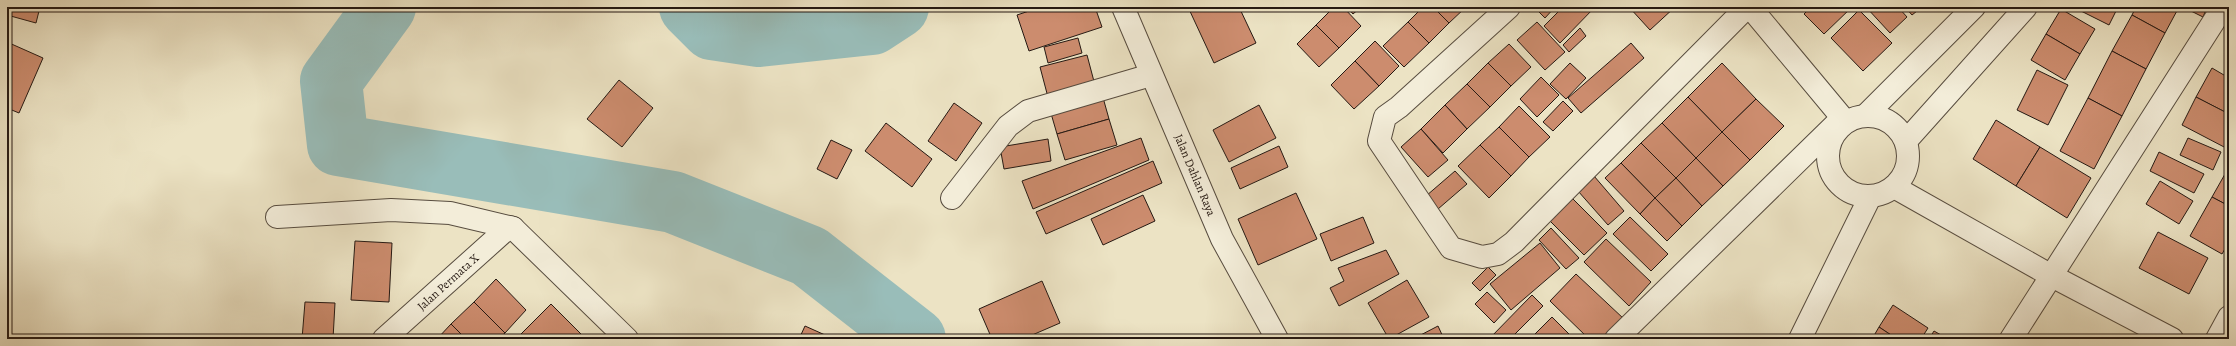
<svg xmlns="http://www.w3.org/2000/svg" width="2236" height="346" font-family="Alegreya,serif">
  <rect width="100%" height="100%" fill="#ece3c4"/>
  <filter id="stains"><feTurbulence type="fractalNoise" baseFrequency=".005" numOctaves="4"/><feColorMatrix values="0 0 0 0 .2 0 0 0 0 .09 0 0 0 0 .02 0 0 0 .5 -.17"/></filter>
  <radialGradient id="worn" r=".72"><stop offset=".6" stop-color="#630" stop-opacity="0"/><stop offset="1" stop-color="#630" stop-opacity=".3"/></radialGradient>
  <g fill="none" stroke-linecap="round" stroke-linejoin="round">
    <!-- river -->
    <g stroke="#99bdb9" stroke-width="62">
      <polyline points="385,7 331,81 338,145 673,202 809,256 915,339"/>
      <polyline points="690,7 712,29 759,36 872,24 898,7"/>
    </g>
  </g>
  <!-- building -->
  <g fill="#cc8c6e" stroke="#251913">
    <polygon points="7,7 40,7 36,23 7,15"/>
    <polygon points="1041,7 1095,7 1102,27 1029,51 1017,15"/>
    <polygon points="1188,7 1239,7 1256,43 1214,63"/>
    <polygon points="1334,7 1343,7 1361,26 1339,48 1316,25"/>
    <polygon points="1347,7 1361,7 1353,14"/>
    <polygon points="1423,7 1433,7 1449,23 1429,43 1408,22"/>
    <polygon points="1433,7 1466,7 1449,23"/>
    <polygon points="1534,7 1555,7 1545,18"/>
    <polygon points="1563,7 1595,7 1560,43 1544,26"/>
    <polygon points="1629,7 1675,7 1650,30"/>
    <polygon points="1811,7 1852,7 1824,34 1804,14"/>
    <polygon points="1866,7 1898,7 1907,17 1890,33"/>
    <polygon points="1905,7 1922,7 1912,15"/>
    <polygon points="2080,7 2118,7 2109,25 2079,10"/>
    <polygon points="2136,7 2179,7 2165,33 2132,15"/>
    <polygon points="2183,7 2207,7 2203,17"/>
    <polygon points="2061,9 2095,29 2080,54 2046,34"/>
    <polygon points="1859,10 1892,43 1863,71 1831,38"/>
    <polygon points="2132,15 2165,33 2146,69 2112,51"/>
    <polygon points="1408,22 1429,43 1404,67 1383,46"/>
    <polygon points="1537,22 1565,52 1545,70 1517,40"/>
    <polygon points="1316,25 1339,48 1319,67 1297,44"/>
    <polygon points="1580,28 1586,36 1569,52 1563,45"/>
    <polygon points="2046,34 2080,54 2065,80 2031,60"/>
    <polygon points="1078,38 1082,53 1048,63 1044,47"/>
    <polygon points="1375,41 1399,66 1379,86 1355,61"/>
    <polygon points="7,42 43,58 19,113 7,108"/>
    <polygon points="1631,43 1644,58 1581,113 1568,98"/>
    <polygon points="1509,44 1531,67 1511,86 1488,63"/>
    <polygon points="2112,51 2146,69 2122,116 2088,98"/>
    <polygon points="1087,55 1096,89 1049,101 1040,67"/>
    <polygon points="1355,61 1379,86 1354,109 1331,85"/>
    <polygon points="1488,63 1511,86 1490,107 1467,84"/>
    <polygon points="1570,63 1586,78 1566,99 1550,84"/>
    <polygon points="1722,63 1756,99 1722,132 1688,97"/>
    <polygon points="2212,68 2229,78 2229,114 2196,97"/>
    <polygon points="2037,70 2068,85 2048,125 2017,110"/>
    <polygon points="1541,77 1559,95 1537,117 1520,99"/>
    <polygon points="619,80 653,108 622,147 587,119"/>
    <polygon points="1467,84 1490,107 1467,129 1445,105"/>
    <polygon points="1102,94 1109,119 1057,134 1050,110"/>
    <polygon points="1688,97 1722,132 1696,158 1662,123"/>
    <polygon points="2196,97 2229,114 2229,142 2226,148 2182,125"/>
    <polygon points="2088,98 2122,116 2094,169 2060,151"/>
    <polygon points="1756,99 1784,126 1750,160 1722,132"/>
    <polygon points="1563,101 1573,111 1553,131 1543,122"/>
    <polygon points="954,103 982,123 956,161 928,141"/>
    <polygon points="1259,105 1276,138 1229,162 1213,130"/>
    <polygon points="1445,105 1467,129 1443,153 1421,129"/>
    <polygon points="1519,106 1550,137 1529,157 1499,127"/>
    <polygon points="1109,119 1117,145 1065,160 1057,134"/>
    <polygon points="1996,120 2040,147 2016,186 1973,159"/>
    <polygon points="886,123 932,159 912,187 865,151"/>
    <polygon points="1662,123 1696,158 1676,178 1641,143"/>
    <polygon points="1499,127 1529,157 1511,176 1480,145"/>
    <polygon points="1421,129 1448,160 1428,177 1401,147"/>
    <polygon points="1722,132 1750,160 1723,186 1696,158"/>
    <polygon points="1141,138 1149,160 1033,209 1022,181"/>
    <polygon points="2188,138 2221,152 2213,170 2180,155"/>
    <polygon points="1048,139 1051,161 1004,169 1000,147"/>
    <polygon points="831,140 852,150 837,179 817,169"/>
    <polygon points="1641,143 1676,178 1655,198 1621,163"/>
    <polygon points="1480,145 1511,176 1489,198 1458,166"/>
    <polygon points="1279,146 1288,167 1240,189 1231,168"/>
    <polygon points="2040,147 2091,178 2067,218 2016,186"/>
    <polygon points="2159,152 2204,174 2194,193 2150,171"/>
    <polygon points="1696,158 1723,186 1702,206 1676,178"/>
    <polygon points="1153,161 1162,183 1046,234 1036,212"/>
    <polygon points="1621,163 1655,198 1640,214 1605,178"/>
    <polygon points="1455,171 1467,184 1438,209 1426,196"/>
    <polygon points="2225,174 2229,176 2229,206 2212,197"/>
    <polygon points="1594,176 1624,211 1608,225 1578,191"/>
    <polygon points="1676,178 1702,206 1682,226 1655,198"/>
    <polygon points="2160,181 2193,201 2179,224 2146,204"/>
    <polygon points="1296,193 1317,239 1258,265 1238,219"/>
    <polygon points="1568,194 1607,233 1584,255 1546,217"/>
    <polygon points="1143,195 1155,221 1103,245 1091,219"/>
    <polygon points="2212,197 2229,206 2229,242 2222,254 2190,236"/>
    <polygon points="1655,198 1682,226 1667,241 1640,214"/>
    <polygon points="1363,217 1374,243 1331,261 1320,234"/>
    <polygon points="1630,217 1668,254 1651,271 1613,234"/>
    <polygon points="1551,228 1579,258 1566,269 1539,240"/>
    <polygon points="2158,232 2208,258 2189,294 2139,268"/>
    <polygon points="1606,239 1651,282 1629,306 1584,262"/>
    <polygon points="355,241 392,243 389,302 351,300"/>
    <polygon points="1540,243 1560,268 1511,310 1490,284"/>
    <polygon points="1386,250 1399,274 1339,306 1330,288 1344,281 1338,268"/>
    <polygon points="1488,267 1496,275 1480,291 1472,283"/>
    <polygon points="1576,274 1624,319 1605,339 1589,339 1550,301"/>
    <polygon points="496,279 526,310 505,333 474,302"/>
    <polygon points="1407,280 1429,317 1389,339 1368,303"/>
    <polygon points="1042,281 1060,323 1023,339 992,339 979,309"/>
    <polygon points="1487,292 1506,310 1494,323 1475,304"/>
    <polygon points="1532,295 1543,306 1510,339 1489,339"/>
    <polygon points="305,302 335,303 333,339 302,339"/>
    <polygon points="474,302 505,333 498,339 466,339 451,324"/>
    <polygon points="551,304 586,339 516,339"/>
    <polygon points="1893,305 1928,328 1921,339 1897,339 1879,327"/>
    <polygon points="1552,317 1574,339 1530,339"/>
    <polygon points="451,324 466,339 437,339"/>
    <polygon points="805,326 834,339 799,339"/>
    <polygon points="1438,326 1444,339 1413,339"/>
    <polygon points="1879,327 1897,339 1872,339"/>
    <polygon points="1934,331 1948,339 1929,339"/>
  </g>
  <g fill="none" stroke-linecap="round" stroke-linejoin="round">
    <!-- minor casing -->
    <g stroke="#574c3f" stroke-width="24">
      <g id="minor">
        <polyline points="1123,7 1222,239 1277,339"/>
        <polyline points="1509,7 1399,107 1385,117 1379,141 1451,248 1482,257 1498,254 1514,242 1747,7"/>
        <polyline points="1750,7 1845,121"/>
        <polyline points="1867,114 1974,7"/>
        <circle cx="1868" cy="156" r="40"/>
        <polyline points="1906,141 2026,7"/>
        <polyline points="1894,187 2050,275 2172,339"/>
        <polyline points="952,198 1008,126 1028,111 1151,75"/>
        <polyline points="277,217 391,210 450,213 513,228 627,339"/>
        <polyline points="384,339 509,227 513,228"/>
        <polyline points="1616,339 1842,118"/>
        <polyline points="1800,339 1870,197"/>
        <polyline points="2011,339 2223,7"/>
        <polyline points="2217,339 2229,317"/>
      </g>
    </g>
    <!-- minor -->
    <use href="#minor" stroke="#f3edd9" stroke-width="22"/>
  </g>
  <g text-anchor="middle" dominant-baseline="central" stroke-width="3.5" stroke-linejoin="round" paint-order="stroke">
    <!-- street labels -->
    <g font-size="12" fill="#251913" stroke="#f3edd9">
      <text transform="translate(1195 175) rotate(67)">Jalan Dahlan Raya</text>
      <text transform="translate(448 282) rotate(-42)">Jalan Permata X</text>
    </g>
  </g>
  <!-- margin -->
  <rect width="2236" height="346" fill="none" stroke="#ece3c4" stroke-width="24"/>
  <rect x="8" y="8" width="2220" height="330" fill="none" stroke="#251913" stroke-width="2"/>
  <rect x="12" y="12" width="2212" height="322" fill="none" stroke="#251913"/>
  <rect width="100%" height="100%" filter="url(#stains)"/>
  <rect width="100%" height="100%" fill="url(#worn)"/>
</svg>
